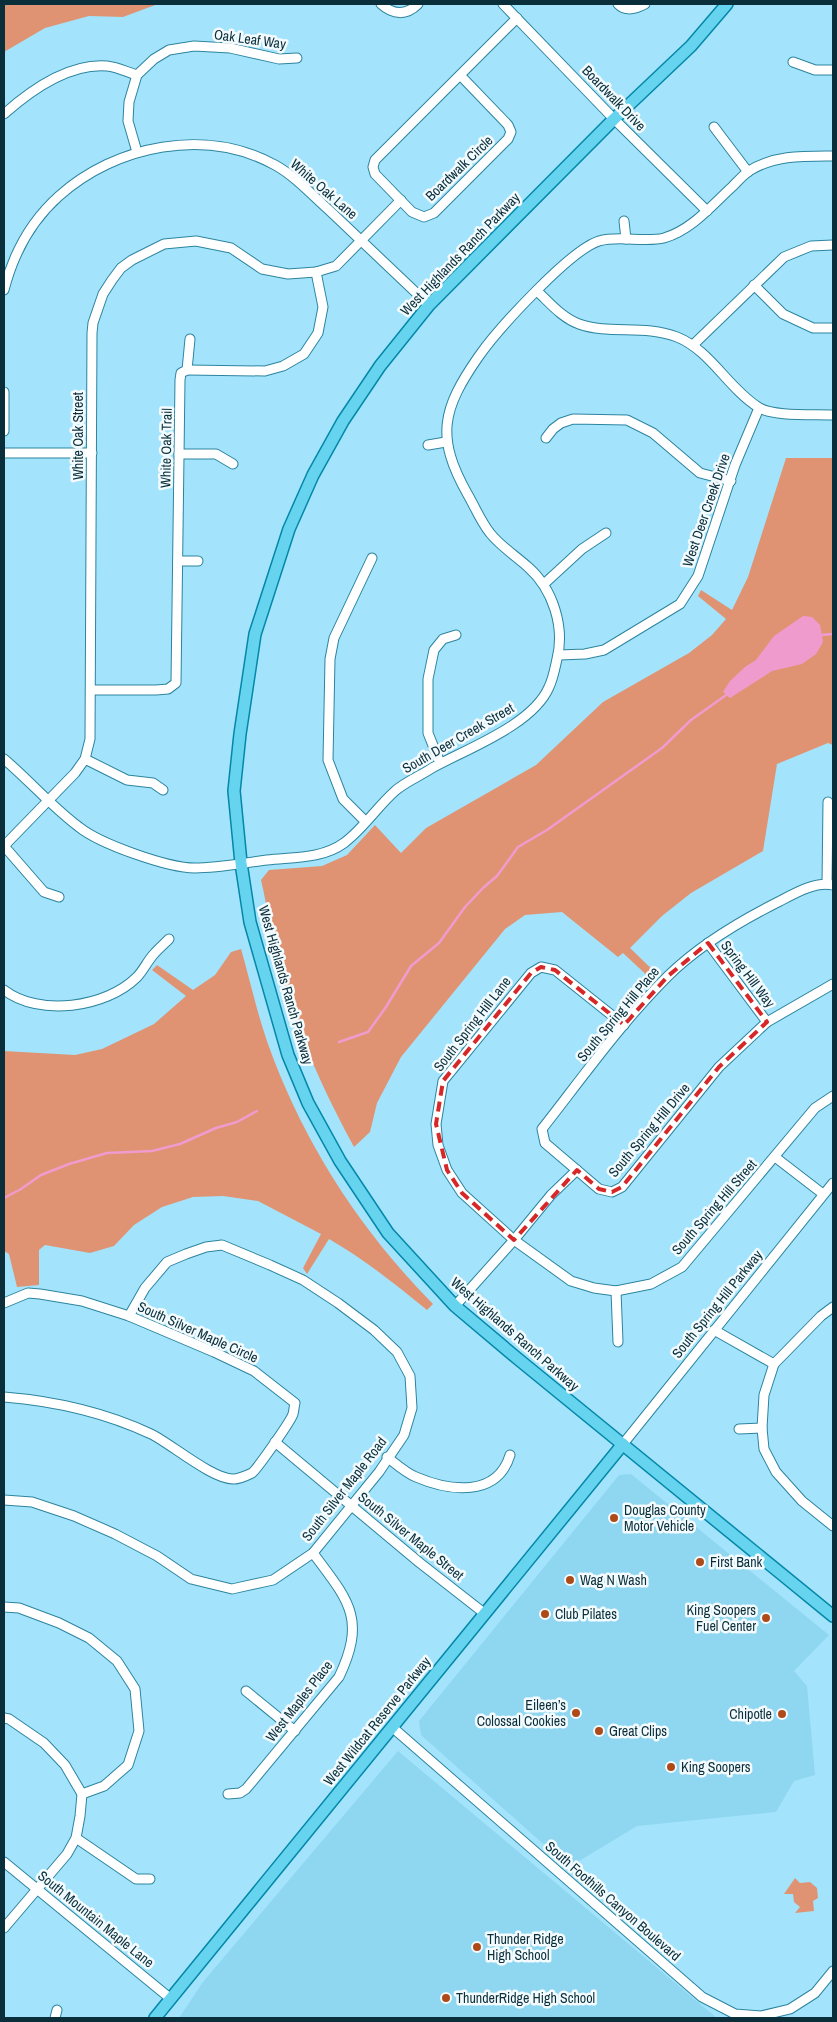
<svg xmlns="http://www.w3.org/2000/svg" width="837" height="2022" font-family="'Archivo Narrow',sans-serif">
  <rect width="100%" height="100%" fill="#a3e4fc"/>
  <!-- built -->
  <g fill="#8fd6f0">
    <polygon points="631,1474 829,1635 794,1671 807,1686 815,1775 794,1781 776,1812 637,1826 569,1867 421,1735 419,1721 619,1475"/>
    <polygon points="398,1751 717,2018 179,2018 203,1982"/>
  </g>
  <!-- green -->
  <g fill="#e09373">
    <polygon points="4,4 158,4 123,17 89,16 45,28 4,52"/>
    <path d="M786,458h47v287l-5,-2 -51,21 -14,87 -72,42 -29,23 -32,32 28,27 -5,6 -30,-28 -5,4 -56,-45 -37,3 -20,14 -104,128 -24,46 -7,29 -16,15c-31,-57 -57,-115 -74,-177 -8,-29 -12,-60 -19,-90l8,-10 53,-4 25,-11 28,-30 26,28 25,-25 110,-63 67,-63 86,-49 23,-18 14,-16 -28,-23 3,-6 31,20 16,-33z"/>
    <path d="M241,949c9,31 16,64 27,95 35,98 92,186 165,260l-6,6c-32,-26 -63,-51 -98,-71l-22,35 -4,-6 18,-34 -63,-33 -35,-5 -30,1 -31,10 -28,18 -20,21 -24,7 -45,-8 -6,5v35l-22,2 -8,-33 -5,-3v-200l71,4 27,-6 52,-25 32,-28 -34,-26 5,-5 36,25 22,-15 16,-23z"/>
    <polygon points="795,1878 800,1883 810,1882 817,1888 818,1898 813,1901 814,1911 795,1913 800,1907 794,1902 793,1894 784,1894"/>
  </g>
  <!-- water -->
  <polygon fill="#ef9bcd" points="803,616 812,617 820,625 823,642 816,654 802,664 772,671 730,698 723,692 730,681 745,667 756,660 774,636"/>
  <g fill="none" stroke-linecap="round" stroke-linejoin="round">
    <!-- stream -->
    <g stroke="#ef9bcd" stroke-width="2.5">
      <polyline points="821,635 833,634"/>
      <polyline points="339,1042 368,1032 386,1007 411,966 439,943 465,907 484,887 497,876 518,847 547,830 662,748 691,720 729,693"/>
      <polyline points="4,1198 21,1189 41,1175 69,1164 107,1153 152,1151 180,1144 216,1128 237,1122 257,1111"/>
    </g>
    <!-- minor casing -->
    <g stroke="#2c849f" stroke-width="11">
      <g id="minor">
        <path d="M381,4c12,11 25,12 37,0"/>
        <polyline points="503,4 614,119 707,211"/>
        <path d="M618,4c8,8 18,5 27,0"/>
        <polyline points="793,62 815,70 833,70"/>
        <polyline points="460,75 508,125 511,132 508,139 434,213 424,217 412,212 375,174 373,167 375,160 517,18"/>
        <path d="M4,114c27,-24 65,-51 103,-48 10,1 20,6 30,9"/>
        <polyline points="714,127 748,172"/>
        <polyline points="137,152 128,121 129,102 137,75 154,59 169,50 194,46 230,48 279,59 297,58"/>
        <polyline points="624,221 626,239"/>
        <polyline points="754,285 783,314 813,328 833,328"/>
        <path d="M4,290c9,-35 27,-69 55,-94 57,-51 147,-69 216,-31 20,11 37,30 55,46 33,31 66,63 99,94"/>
        <path d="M537,291c12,11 25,27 42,33 31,11 65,0 98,13 33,13 51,51 81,70 15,10 56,7 75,8"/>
        <polyline points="693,345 784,257 811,246 833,245"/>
        <polyline points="187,370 265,371 283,366 304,354 318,333 323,307 316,272"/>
        <polyline points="4,392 4,431"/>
        <polyline points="546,438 553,429 561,423 573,419 627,420 653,433 700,473 731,481"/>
        <polyline points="428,445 446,442"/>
        <polyline points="4,453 92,453"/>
        <polyline points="179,454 216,454 233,464"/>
        <polyline points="178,561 198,561"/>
        <polyline points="544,584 582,549 606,533"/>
        <polyline points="559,655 585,654 604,650 680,604 698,576 735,465 759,408"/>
        <polyline points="91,690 156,690 168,689 176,683 180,380 181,373 187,370 190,339"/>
        <path d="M4,759c26,22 48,48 75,68 21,17 89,41 116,41 23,0 48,-5 72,-8 26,-3 55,-1 77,-17 19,-14 33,-36 51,-52 10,-9 25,-15 37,-23 34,-19 101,-43 117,-81 4,-8 6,-19 8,-28 8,-32 -4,-70 -29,-92 -12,-11 -28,-21 -38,-34 -9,-11 -15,-26 -22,-38 -33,-58 -26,-86 11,-139 19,-27 91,-106 120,-115 21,-6 45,2 65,-3 28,-8 48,-33 69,-52 5,-5 10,-11 16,-15 25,-16 55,-15 84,-15"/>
        <polyline points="85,759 127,780 153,783 163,790"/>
        <polyline points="440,763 428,733 428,679 434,650 443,639 456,635"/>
        <polyline points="365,821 343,799 328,760 330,659 334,638 372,558"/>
        <polyline points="4,846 75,773 85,759 90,739 92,333 93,323 103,294 112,280 121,268 132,260 164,244 196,241 231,248 262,269 288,274 316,272 336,266 401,200"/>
        <polyline points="4,846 44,892 59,897"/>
        <polyline points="827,884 828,802"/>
        <path d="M833,885c-17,-4 -38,8 -53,16 -40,20 -81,44 -113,76 -46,46 -85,101 -125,152l3,14 54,46 13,3 10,-5 97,-120 48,-45 66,-38"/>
        <polyline points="708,943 767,1022"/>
        <path d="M4,990c35,27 102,18 133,-13 6,-6 10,-15 16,-22 5,-6 11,-11 16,-16"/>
        <polyline points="624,1025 555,970 541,967 531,973 443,1081 436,1124 438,1145 447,1170 462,1193 514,1240 571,1281 594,1288 616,1291 651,1284 682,1267 815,1108 833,1096"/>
        <polyline points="775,1157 823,1194"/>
        <polyline points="616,1291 618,1342"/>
        <path d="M4,1303l24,-10 12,1 42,7 47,15 85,36 40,19 41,32c-1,3 -1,8 -2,11 -2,7 -36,55 -41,59 -4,2 -14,6 -18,6 -21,1 -64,-36 -83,-45 -47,-22 -97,-33 -147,-37"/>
        <polyline points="455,1306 514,1240 551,1195 577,1170"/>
        <polyline points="833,1307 821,1316 774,1364 764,1395 762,1428 764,1449 776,1472 802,1501 833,1526"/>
        <polyline points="714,1330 774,1364"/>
        <polyline points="739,1429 762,1428"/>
        <polyline points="275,1442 420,1563 484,1613"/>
        <polyline points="623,1444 833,1183"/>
        <path d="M387,1457c9,7 19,16 29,20 33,14 81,21 94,-22"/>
        <polyline points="4,1500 32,1502 74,1516 115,1534 157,1556 191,1579 232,1589 273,1580 313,1553 379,1472 404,1435 412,1408 410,1376 397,1352 374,1330 338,1303 303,1280 270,1265 222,1245 206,1247 186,1254 167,1262 145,1288 129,1316"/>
        <polyline points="4,1607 19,1608 59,1623 89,1638 117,1661 135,1689 139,1731 128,1765 104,1786 82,1794"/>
        <polyline points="246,1691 295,1731"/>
        <polyline points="4,1718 9,1719 44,1743 65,1765 82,1794 80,1816 76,1838 67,1854 4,1928"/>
        <polyline points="392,1727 702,1997 735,2014 761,2016 790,2009 815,1993 833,1971"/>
        <path d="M228,1794l12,-1 6,-4 93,-112c28,-59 9,-77 -26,-124"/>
        <polyline points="76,1838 136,1879 150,1879"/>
        <polyline points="4,1862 171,1999"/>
        <polyline points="55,2018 57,2010"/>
      </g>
    </g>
    <!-- major casing -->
    <g stroke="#0487a9" stroke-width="14">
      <g id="major">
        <polyline points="727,4 691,46 614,119 429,305 380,366 343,421 313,475 289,529 255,634 240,734 234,791 241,863 250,922 288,1055 308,1103 340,1161 388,1233 455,1306 518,1359 833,1616"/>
        <polyline points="155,2018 623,1444"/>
      </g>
    </g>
    <!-- minor -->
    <use href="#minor" stroke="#fff" stroke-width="9"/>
    <!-- major -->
    <use href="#major" stroke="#66d4ef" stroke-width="11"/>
  </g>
  <!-- marked area -->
  <path fill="none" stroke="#d62828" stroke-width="4" stroke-dasharray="10 6" stroke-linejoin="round" d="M708,943l59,79 -48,45 -97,120 -10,5 -13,-3 -22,-19 -63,70 -52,-47 -15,-23 -11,-46 7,-43 88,-108 10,-6 14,3 69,55 44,-49z"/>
  <!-- markers -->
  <g fill="#ae4a17" stroke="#f3fbfe" stroke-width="2">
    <circle cx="614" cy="1518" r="5"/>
    <circle cx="700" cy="1562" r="5"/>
    <circle cx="570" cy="1580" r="5"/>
    <circle cx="545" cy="1614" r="5"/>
    <circle cx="766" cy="1618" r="5"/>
    <circle cx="576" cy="1713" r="5"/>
    <circle cx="782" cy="1714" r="5"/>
    <circle cx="599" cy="1731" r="5"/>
    <circle cx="671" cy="1767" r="5"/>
    <circle cx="477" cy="1947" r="5"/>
    <circle cx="446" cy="1998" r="5"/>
  </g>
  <g text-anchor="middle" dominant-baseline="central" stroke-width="5" stroke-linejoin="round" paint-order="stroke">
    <!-- street labels -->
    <g font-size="14" fill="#0a2f3b" stroke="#f3fbfe">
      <text transform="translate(250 39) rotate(8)">Oak Leaf Way</text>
      <text transform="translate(614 98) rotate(46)">Boardwalk Drive</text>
      <text transform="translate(459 168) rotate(-44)">Boardwalk Circle</text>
      <text transform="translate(324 189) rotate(41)">White Oak Lane</text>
      <text transform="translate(460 254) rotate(-46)">West Highlands Ranch Parkway</text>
      <text transform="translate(78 436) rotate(-90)">White Oak Street</text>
      <text transform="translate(166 448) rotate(-89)">White Oak Trail</text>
      <text transform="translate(706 510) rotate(-71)">West Deer Creek Drive</text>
      <text transform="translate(458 738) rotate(-30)">South Deer Creek Street</text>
      <text transform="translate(748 974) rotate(53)">Spring Hill Way</text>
      <text transform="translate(286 985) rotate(74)">West Highlands Ranch Parkway</text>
      <text transform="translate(618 1014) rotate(-50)">South Spring Hill Place</text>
      <text transform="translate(472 1024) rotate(-52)">South Spring Hill Lane</text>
      <text transform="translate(649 1130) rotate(-50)">South Spring Hill Drive</text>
      <text transform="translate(714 1207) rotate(-49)">South Spring Hill Street</text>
      <text transform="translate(717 1304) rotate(-51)">South Spring Hill Parkway</text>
      <text transform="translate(198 1332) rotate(24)">South Silver Maple Circle</text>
      <text transform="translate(515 1334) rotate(41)">West Highlands Ranch Parkway</text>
      <text transform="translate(344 1489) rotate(-52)">South Silver Maple Road</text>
      <text transform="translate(411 1536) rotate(39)">South Silver Maple Street</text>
      <text transform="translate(299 1701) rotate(-52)">West Maples Place</text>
      <text transform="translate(377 1721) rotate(-51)">West Wildcat Reserve Parkway</text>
      <text transform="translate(613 1901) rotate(41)">South Foothills Canyon Boulevard</text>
      <text transform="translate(96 1919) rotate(39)">South Mountain Maple Lane</text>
    </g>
    <!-- poi labels -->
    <g font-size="14" fill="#0a2f3b" stroke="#f3fbfe" text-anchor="start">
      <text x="624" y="1510">Douglas County<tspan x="624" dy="16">Motor Vehicle</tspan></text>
      <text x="710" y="1562">First Bank</text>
      <text x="580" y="1580">Wag N Wash</text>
      <text x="756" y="1610" text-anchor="end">King Soopers<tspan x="756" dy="16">Fuel Center</tspan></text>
      <text x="555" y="1614">Club Pilates</text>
      <text x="566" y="1705" text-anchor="end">Eileen’s<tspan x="566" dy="16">Colossal Cookies</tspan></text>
      <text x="772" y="1714" text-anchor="end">Chipotle</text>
      <text x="609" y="1731">Great Clips</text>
      <text x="681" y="1767">King Soopers</text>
      <text x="487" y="1939">Thunder Ridge<tspan x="487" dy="16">High School</tspan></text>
      <text x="456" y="1998">ThunderRidge High School</text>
    </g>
  </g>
  <!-- border -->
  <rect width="837" height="2022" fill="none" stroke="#0a2f3b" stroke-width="10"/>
</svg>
